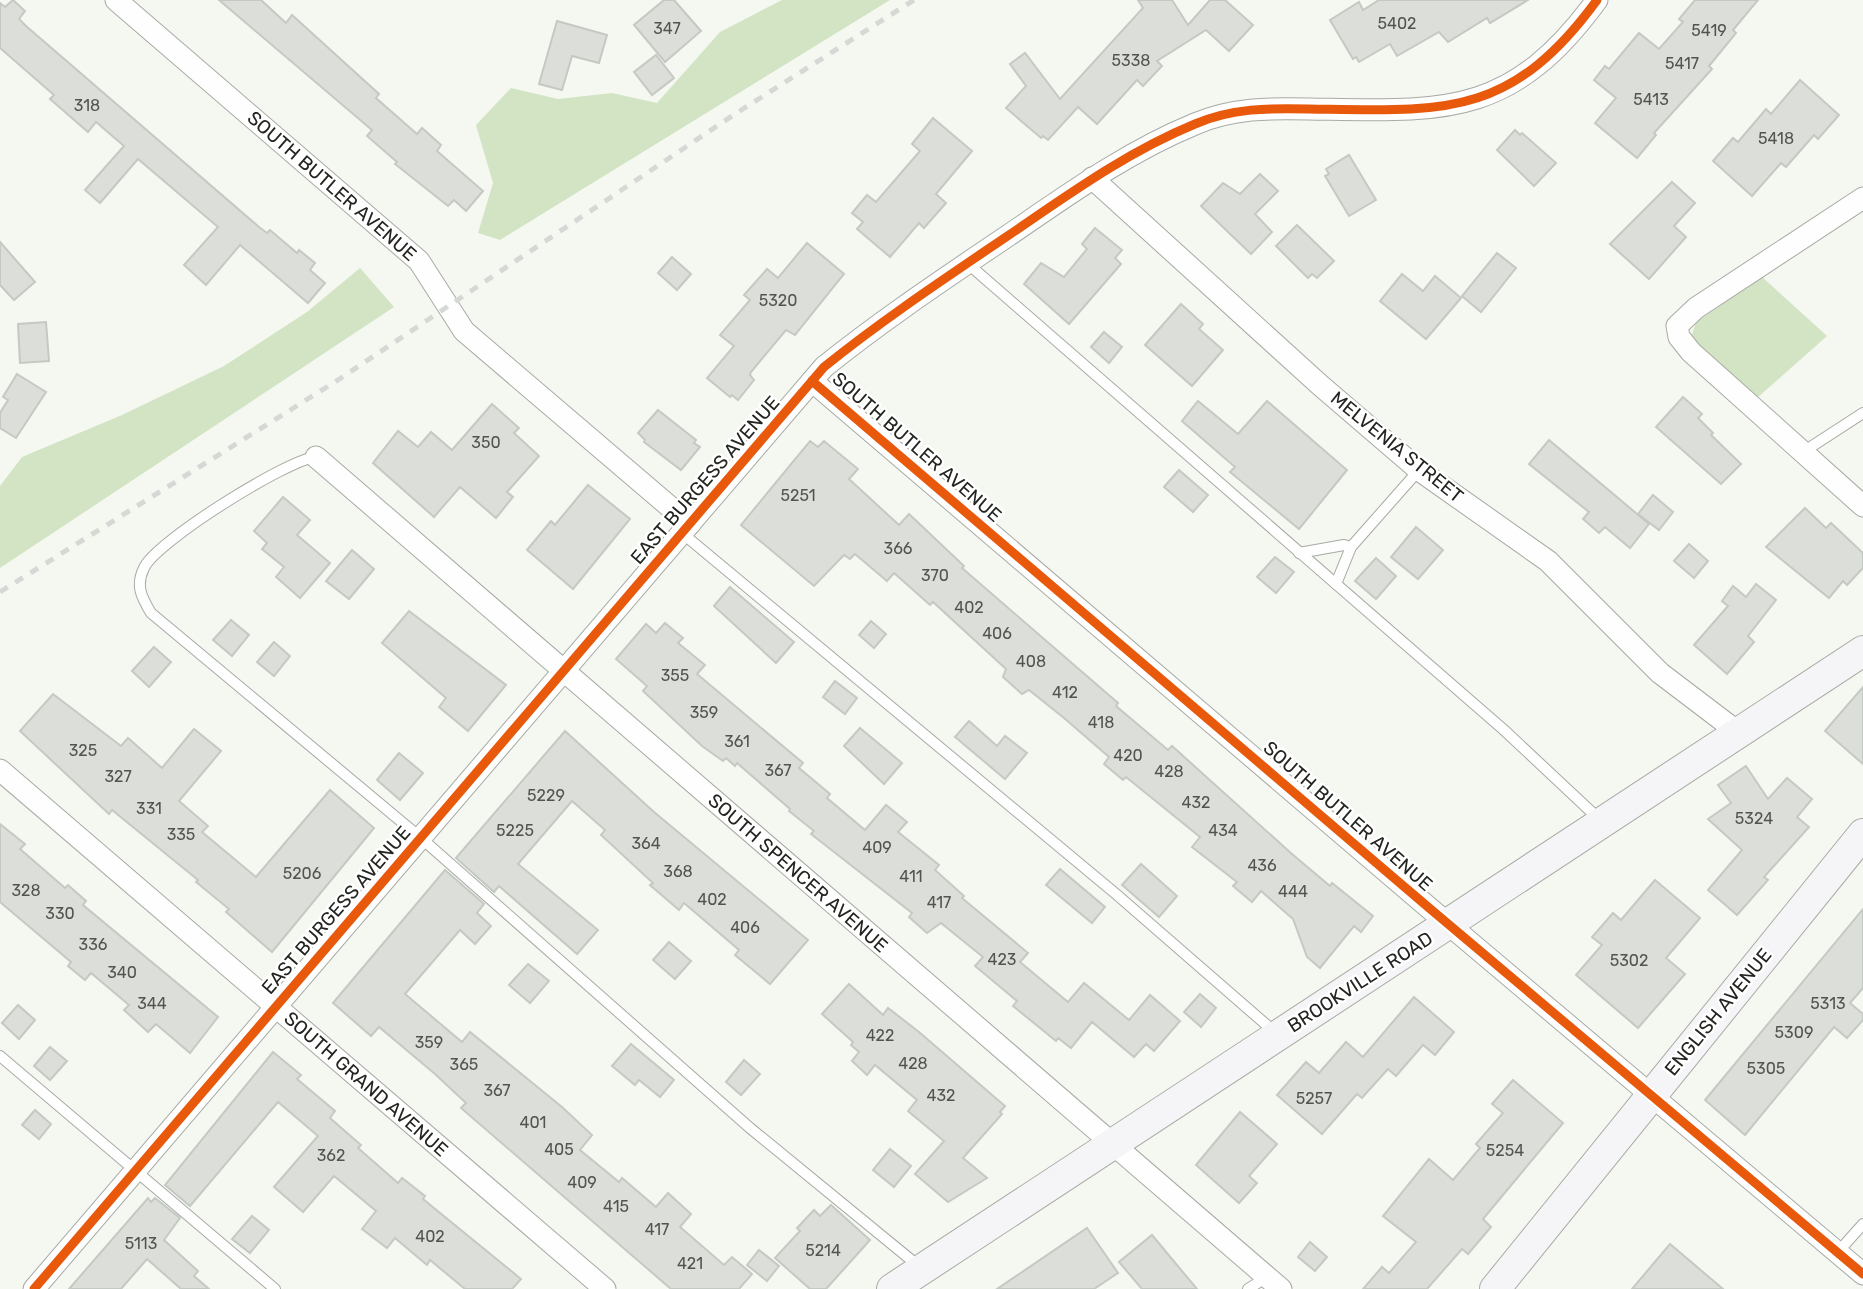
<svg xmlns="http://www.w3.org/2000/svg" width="1863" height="1289" font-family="Rubik,sans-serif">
  <rect width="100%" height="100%" fill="#f4f8f1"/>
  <!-- green -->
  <g fill="#d2e4c3">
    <polygon points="782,0 890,0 500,240 478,233 493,183 476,125 511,88 558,99 612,93 657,103 720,32"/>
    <polygon points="360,268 394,307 0,568 0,486 22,457 122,415 224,366 307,312"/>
    <polygon points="1762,277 1827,336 1757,398 1751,397 1691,338 1696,322"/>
  </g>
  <!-- building -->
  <g fill="#dcdfd9" stroke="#c5c9c3" stroke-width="2">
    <polygon points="13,0 25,11 19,19 26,26 259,227 267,233 270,230 297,253 299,250 315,263 310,270 325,283 308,303 240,245 206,285 184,265 218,227 138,159 100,203 85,190 124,146 96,122 88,132 50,99 54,95 0,48 0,3 5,7"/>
    <polygon points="219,0 261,0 286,23 292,15 379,94 376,98 417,134 422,128 441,145 437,151 483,191 466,211 454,200 448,206 395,164 397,162 367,136 372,130"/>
    <polygon points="664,0 674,0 701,31 665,62 634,25"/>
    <polygon points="1138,0 1172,0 1188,25 1210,0 1225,0 1253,25 1229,51 1206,30 1157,61 1162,66 1143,86 1137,80 1097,124 1078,107 1048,140 1043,136 1041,138 1006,108 1026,86 1010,64 1025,53 1060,99 1143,8"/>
    <polygon points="1379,0 1528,0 1490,23 1487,18 1448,42 1439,32 1397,56 1390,44 1359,62 1356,57 1353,59 1330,20 1359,2 1363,10"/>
    <polygon points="1695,0 1758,0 1733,30 1736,33 1709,66 1712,69 1654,133 1656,135 1637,158 1595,123 1616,98 1594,80 1605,66 1609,69 1639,33 1659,49 1683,22 1679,19"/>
    <polygon points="557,21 607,35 599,63 572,56 562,90 539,84"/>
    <polygon points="656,55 674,78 652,95 634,72"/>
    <polygon points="1800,80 1839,115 1818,139 1814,135 1786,167 1781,163 1752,196 1713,161 1733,138 1738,142 1766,109 1771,114"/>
    <polygon points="933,118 972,151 936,194 946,203 924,228 919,223 890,257 857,229 863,222 852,213 867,195 876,202 920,151 912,144"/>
    <polygon points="1515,130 1520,135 1522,133 1556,163 1534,186 1497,150"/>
    <polygon points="1349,155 1376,200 1349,216 1325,176 1329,174 1326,169"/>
    <polygon points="1260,174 1278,191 1255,214 1272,232 1251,254 1201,206 1223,183 1240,194"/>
    <polygon points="1672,182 1695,203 1674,226 1686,237 1649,279 1610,244"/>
    <polygon points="1297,225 1334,261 1317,278 1312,274 1308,278 1276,246"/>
    <polygon points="1095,228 1122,250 1115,258 1121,264 1069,324 1024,284 1041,263 1064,277 1087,249 1082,244"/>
    <polygon points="0,242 35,282 14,300 0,285"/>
    <polygon points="807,243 844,274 795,335 786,330 751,372 750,375 754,380 738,400 732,395 730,397 707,378 734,346 720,335 750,300 744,295 767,269 778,278"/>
    <polygon points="1497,253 1516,268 1481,312 1462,296"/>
    <polygon points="672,257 691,274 677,290 658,273"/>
    <polygon points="1402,274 1423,291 1435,276 1461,298 1426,339 1380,301"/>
    <polygon points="1181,304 1203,324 1199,329 1223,350 1192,386 1145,345"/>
    <polygon points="46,322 49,361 20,363 18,324"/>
    <polygon points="1104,332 1122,347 1109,363 1091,347"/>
    <polygon points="17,374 46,392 16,438 0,428 0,413 8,400 3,397"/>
    <polygon points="1683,397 1702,414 1698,418 1713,433 1711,435 1741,464 1721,484 1656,427"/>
    <polygon points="1198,401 1238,434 1267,401 1347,470 1299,529 1230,472 1235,467 1182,421"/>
    <polygon points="492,404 519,428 514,433 539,456 507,492 513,497 496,518 460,487 434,517 373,463 398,431 418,447 431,432 452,450"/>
    <polygon points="658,410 696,440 694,443 700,447 681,470 644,442 645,440 638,433"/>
    <polygon points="1549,440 1649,524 1630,548 1605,527 1599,533 1583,519 1589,512 1529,464"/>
    <polygon points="810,441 818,447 824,441 858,469 849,479 899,525 909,514 964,566 962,568 1118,703 1116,706 1168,750 1172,746 1292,854 1330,886 1332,883 1373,916 1361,932 1354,926 1320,968 1307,957 1293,919 1261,891 1252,902 1233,886 1237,882 1192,847 1200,837 1126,777 1123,780 1104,764 1109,757 1064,718 1029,690 1022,694 1003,677 1006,669 933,602 930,605 894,573 887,581 855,554 850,559 844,555 814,586 741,525"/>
    <polygon points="1179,470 1208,495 1193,512 1164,487"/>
    <polygon points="588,485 630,519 573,589 527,550 551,521 555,525"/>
    <polygon points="1653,495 1673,512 1659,530 1638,514"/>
    <polygon points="283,497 310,520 297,535 330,563 300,598 276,577 284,567 262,549 267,543 254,531"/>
    <polygon points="1805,508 1826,528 1831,523 1863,553 1863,568 1847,585 1843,581 1829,598 1766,547"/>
    <polygon points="1416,527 1443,550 1418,579 1391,557"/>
    <polygon points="1689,544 1708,561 1694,578 1674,561"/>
    <polygon points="352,550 374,569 349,599 326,581"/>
    <polygon points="1275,557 1294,572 1276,593 1257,577"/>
    <polygon points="1376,558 1396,576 1376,599 1355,581"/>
    <polygon points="1756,584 1776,600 1748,636 1754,642 1727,674 1694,645 1728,606 1722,601 1733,586 1746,597"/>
    <polygon points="730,587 794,642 776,663 714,606"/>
    <polygon points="409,611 506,685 468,731 439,707 446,698 382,643"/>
    <polygon points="231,620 249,635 232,656 213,640"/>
    <polygon points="871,621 886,634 874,648 859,635"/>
    <polygon points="665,623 683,638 678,643 705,665 697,674 803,763 799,768 830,794 827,798 865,830 886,805 907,822 898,832 939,865 935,870 964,896 962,898 1028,953 1020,962 1068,1002 1084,983 1129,1020 1150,995 1180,1021 1154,1051 1146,1044 1134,1057 1092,1022 1071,1048 1058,1038 1056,1041 1013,1006 1017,1001 975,966 983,957 941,923 927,933 909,917 912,913 811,834 814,831 789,811 790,809 737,763 735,766 726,758 723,761 702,746 643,691 647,686 616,659 646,624 656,633"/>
    <polygon points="274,642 290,656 274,676 257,662"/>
    <polygon points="154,647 171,662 149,687 132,671"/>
    <polygon points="835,681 857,698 845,714 823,697"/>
    <polygon points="1863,687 1863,764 1825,731"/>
    <polygon points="53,694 121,746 128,738 162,768 194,729 221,751 179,801 208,826 202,832 256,877 330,790 374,828 272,952 226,912 229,909 196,882 198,880 112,810 109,814 20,731"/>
    <polygon points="969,721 997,746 1005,736 1027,753 1005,779 955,737"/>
    <polygon points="860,728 902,763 884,784 844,746"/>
    <polygon points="565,731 654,812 808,940 770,984 735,955 739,950 684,903 679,910 650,885 653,883 601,835 605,830 572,801 518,864 598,930 577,954 499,886 494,892 456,858"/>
    <polygon points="399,753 423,773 400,800 377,780"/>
    <polygon points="1746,766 1768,799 1787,778 1812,799 1797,817 1809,827 1764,877 1768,880 1737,915 1708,890 1742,850 1708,819 1731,803 1718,785"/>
    <polygon points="0,824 25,844 20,849 65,888 68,885 86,901 83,905 218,1017 190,1053 156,1024 148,1032 124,1010 129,1005 91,973 85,980 68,966 71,962 0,902"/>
    <polygon points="1141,864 1177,896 1159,917 1122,885"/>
    <polygon points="1060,869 1105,907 1092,923 1046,885"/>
    <polygon points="445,870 484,904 477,913 491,926 475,944 460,930 405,994 462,1042 470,1032 562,1107 592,1135 580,1150 619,1182 622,1178 656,1207 668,1193 691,1214 680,1227 724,1265 732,1257 752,1274 739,1289 671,1289 461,1108 466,1103 435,1074 379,1027 371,1036 333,1003"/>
    <polygon points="1655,880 1700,918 1666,958 1685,974 1638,1028 1576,975 1602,945 1592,937 1613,913 1621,920"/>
    <polygon points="1863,909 1863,988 1850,1003 1863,1014 1863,1020 1847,1038 1834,1027 1745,1135 1705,1100"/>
    <polygon points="669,942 691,961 675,979 653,960"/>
    <polygon points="528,964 549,981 530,1003 509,985"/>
    <polygon points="849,984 883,1015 888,1008 919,1032 1005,1106 1000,1112 1002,1114 963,1158 987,1178 948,1202 915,1174 944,1141 908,1111 917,1100 875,1065 867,1075 852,1061 859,1052 851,1045 853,1042 822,1014"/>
    <polygon points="1200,994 1216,1008 1201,1027 1184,1012"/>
    <polygon points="1414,997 1454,1032 1435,1055 1423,1045 1396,1076 1388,1069 1362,1098 1357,1094 1322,1134 1277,1095 1306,1062 1319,1073 1346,1042 1363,1057"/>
    <polygon points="18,1005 35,1020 19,1039 2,1023"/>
    <polygon points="631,1044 674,1080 660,1097 639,1080 635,1085 612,1066"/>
    <polygon points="50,1047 67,1061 50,1080 34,1066"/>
    <polygon points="273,1052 301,1075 297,1079 335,1111 330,1118 361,1145 358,1148 398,1183 402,1178 425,1196 423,1199 521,1279 512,1289 465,1289 430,1260 427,1265 395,1238 387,1248 362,1229 376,1211 334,1176 303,1212 274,1187 318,1136 278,1102 190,1206 165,1185"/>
    <polygon points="744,1060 760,1074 741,1095 726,1082"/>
    <polygon points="1513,1080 1563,1123 1483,1219 1491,1227 1468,1254 1462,1249 1427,1289 1363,1289 1382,1267 1389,1273 1416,1242 1383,1216 1429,1159 1453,1180 1480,1148 1476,1144 1503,1113 1492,1104"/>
    <polygon points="35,1110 51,1124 39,1139 22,1125"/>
    <polygon points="1240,1112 1277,1144 1249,1176 1257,1183 1239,1203 1196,1165"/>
    <polygon points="890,1149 911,1166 894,1187 873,1170"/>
    <polygon points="148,1198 151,1202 155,1198 180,1218 164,1240 198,1271 194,1276 209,1289 181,1289 147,1259 121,1289 69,1289"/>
    <polygon points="831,1205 870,1240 826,1289 810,1289 775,1258 800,1231 797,1228 814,1210 820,1216"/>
    <polygon points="252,1216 269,1230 250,1253 232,1239"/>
    <polygon points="1087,1228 1118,1273 1094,1289 997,1289"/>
    <polygon points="1152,1235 1197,1289 1142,1289 1119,1262"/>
    <polygon points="1310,1242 1327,1257 1315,1271 1298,1257"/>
    <polygon points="1670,1244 1723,1289 1632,1289"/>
    <polygon points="759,1250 779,1266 767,1281 747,1265"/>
  </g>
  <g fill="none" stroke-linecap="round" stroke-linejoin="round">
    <!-- lane casing -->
    <g stroke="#a8aaa5" stroke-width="12">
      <g id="lane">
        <polyline points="967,263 1504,730 1600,820"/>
        <polyline points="1803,452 1863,413"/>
        <path d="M316,457c-28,2 -161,85 -172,111 -9,18 -2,30 7,45l270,225 329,290 171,140"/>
        <polyline points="682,533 1116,894 1277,1034"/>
        <polyline points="1299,553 1344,545 1351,547"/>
        <polyline points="1336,584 1351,547 1419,470"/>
        <polyline points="0,1056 275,1289"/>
        <polyline points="1838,1252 1863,1224"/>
        <polyline points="1248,1289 1267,1277"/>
      </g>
    </g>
    <!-- street casing -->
    <g stroke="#a8aaa5" stroke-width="23">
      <g id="street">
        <polyline points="116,0 419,261 464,331 690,524"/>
        <polyline points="1092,178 1320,385 1419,470 1548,561 1660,673 1739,733"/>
        <polyline points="1863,198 1696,308 1677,326 1679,337 1691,352 1863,506"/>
        <polyline points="812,381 1428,907 1863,1274"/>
        <polyline points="316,457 1281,1289"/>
        <polyline points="0,770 605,1289"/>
        <path d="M34,1289l790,-922c58,-47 123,-90 185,-132 60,-41 118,-83 186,-111 37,-16 74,-16 114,-15 134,2 201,10 288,-109"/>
      </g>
    </g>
    <!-- secondary casing -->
    <g stroke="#a8aaa5" stroke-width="32">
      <g id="secondary">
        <polyline points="892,1289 1863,651"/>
        <polyline points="1495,1289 1863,834"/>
      </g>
    </g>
    <!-- lane -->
    <use href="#lane" stroke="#fdfefd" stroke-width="10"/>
    <!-- street -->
    <use href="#street" stroke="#fdfefd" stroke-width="21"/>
    <!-- secondary -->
    <use href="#secondary" stroke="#f5f5f7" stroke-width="30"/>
    <!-- rail -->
    <polyline stroke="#d6d8d6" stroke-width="5" stroke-dasharray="9 9" stroke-linecap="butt" points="0,592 338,380 735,114 914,0"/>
    <!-- cycleway casing -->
    <g stroke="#fff" stroke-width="13">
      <g id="cycleway">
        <polyline points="812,381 1428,907 1863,1274"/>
        <path d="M34,1289l790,-922c58,-47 123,-90 185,-132 60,-41 118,-83 186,-111 37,-16 74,-16 114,-15 134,2 201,10 288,-109"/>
      </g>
    </g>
    <!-- cycleway -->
    <use href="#cycleway" stroke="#e8590c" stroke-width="9"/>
  </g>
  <g text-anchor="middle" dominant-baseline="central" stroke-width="5" stroke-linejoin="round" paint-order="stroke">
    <!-- number labels -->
    <g font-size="16" fill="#52544f">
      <text x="1397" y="23">5402</text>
      <text x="667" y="28">347</text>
      <text x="1709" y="30">5419</text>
      <text x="1131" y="60">5338</text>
      <text x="1682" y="63">5417</text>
      <text x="1651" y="99">5413</text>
      <text x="87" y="105">318</text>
      <text x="1776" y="138">5418</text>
      <text x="778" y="300">5320</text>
      <text x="486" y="442">350</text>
      <text x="798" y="495">5251</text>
      <text x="898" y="548">366</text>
      <text x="935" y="575">370</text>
      <text x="969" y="607">402</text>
      <text x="997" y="633">406</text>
      <text x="1031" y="661">408</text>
      <text x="675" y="675">355</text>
      <text x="1065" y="692">412</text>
      <text x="704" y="712">359</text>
      <text x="1101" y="722">418</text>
      <text x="737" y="741">361</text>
      <text x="83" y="750">325</text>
      <text x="1128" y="755">420</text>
      <text x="778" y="770">367</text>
      <text x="1169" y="771">428</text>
      <text x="118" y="776">327</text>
      <text x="546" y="795">5229</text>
      <text x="1196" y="802">432</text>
      <text x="149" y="808">331</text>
      <text x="1754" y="818">5324</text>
      <text x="515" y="830">5225</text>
      <text x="1223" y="830">434</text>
      <text x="181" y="834">335</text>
      <text x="646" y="843">364</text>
      <text x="877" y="847">409</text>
      <text x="1262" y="865">436</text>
      <text x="678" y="871">368</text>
      <text x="302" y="873">5206</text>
      <text x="911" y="876">411</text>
      <text x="26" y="890">328</text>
      <text x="1293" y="891">444</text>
      <text x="712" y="899">402</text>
      <text x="939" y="902">417</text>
      <text x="60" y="913">330</text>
      <text x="745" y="927">406</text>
      <text x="93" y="944">336</text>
      <text x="1002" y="959">423</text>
      <text x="1629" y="960">5302</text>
      <text x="122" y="972">340</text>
      <text x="152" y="1003">344</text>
      <text x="1828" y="1003">5313</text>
      <text x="1794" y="1032">5309</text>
      <text x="880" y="1035">422</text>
      <text x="429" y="1042">359</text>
      <text x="913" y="1063">428</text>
      <text x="464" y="1064">365</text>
      <text x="1766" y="1068">5305</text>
      <text x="497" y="1090">367</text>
      <text x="941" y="1095">432</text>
      <text x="1314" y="1098">5257</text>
      <text x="533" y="1122">401</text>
      <text x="559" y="1149">405</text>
      <text x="1505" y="1150">5254</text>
      <text x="331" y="1155">362</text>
      <text x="582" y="1182">409</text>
      <text x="616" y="1206">415</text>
      <text x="657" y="1229">417</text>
      <text x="430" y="1236">402</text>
      <text x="141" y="1243">5113</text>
      <text x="823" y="1250">5214</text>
      <text x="690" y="1263">421</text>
    </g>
    <!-- street labels -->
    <g font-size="19" fill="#222520" stroke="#fff">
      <text transform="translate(332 186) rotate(41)">SOUTH BUTLER AVENUE</text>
      <text transform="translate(917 447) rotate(41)">SOUTH BUTLER AVENUE</text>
      <text transform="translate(1397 447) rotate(39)">MELVENIA STREET</text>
      <text transform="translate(705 480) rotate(-49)">EAST BURGESS AVENUE</text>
      <text transform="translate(1348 816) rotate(41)">SOUTH BUTLER AVENUE</text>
      <text transform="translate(798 873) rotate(41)">SOUTH SPENCER AVENUE</text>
      <text transform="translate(336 910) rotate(-49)">EAST BURGESS AVENUE</text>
      <text transform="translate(1360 982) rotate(-33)">BROOKVILLE ROAD</text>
      <text transform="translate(1718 1012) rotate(-51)">ENGLISH AVENUE</text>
      <text transform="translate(366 1084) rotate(41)">SOUTH GRAND AVENUE</text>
    </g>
  </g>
</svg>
